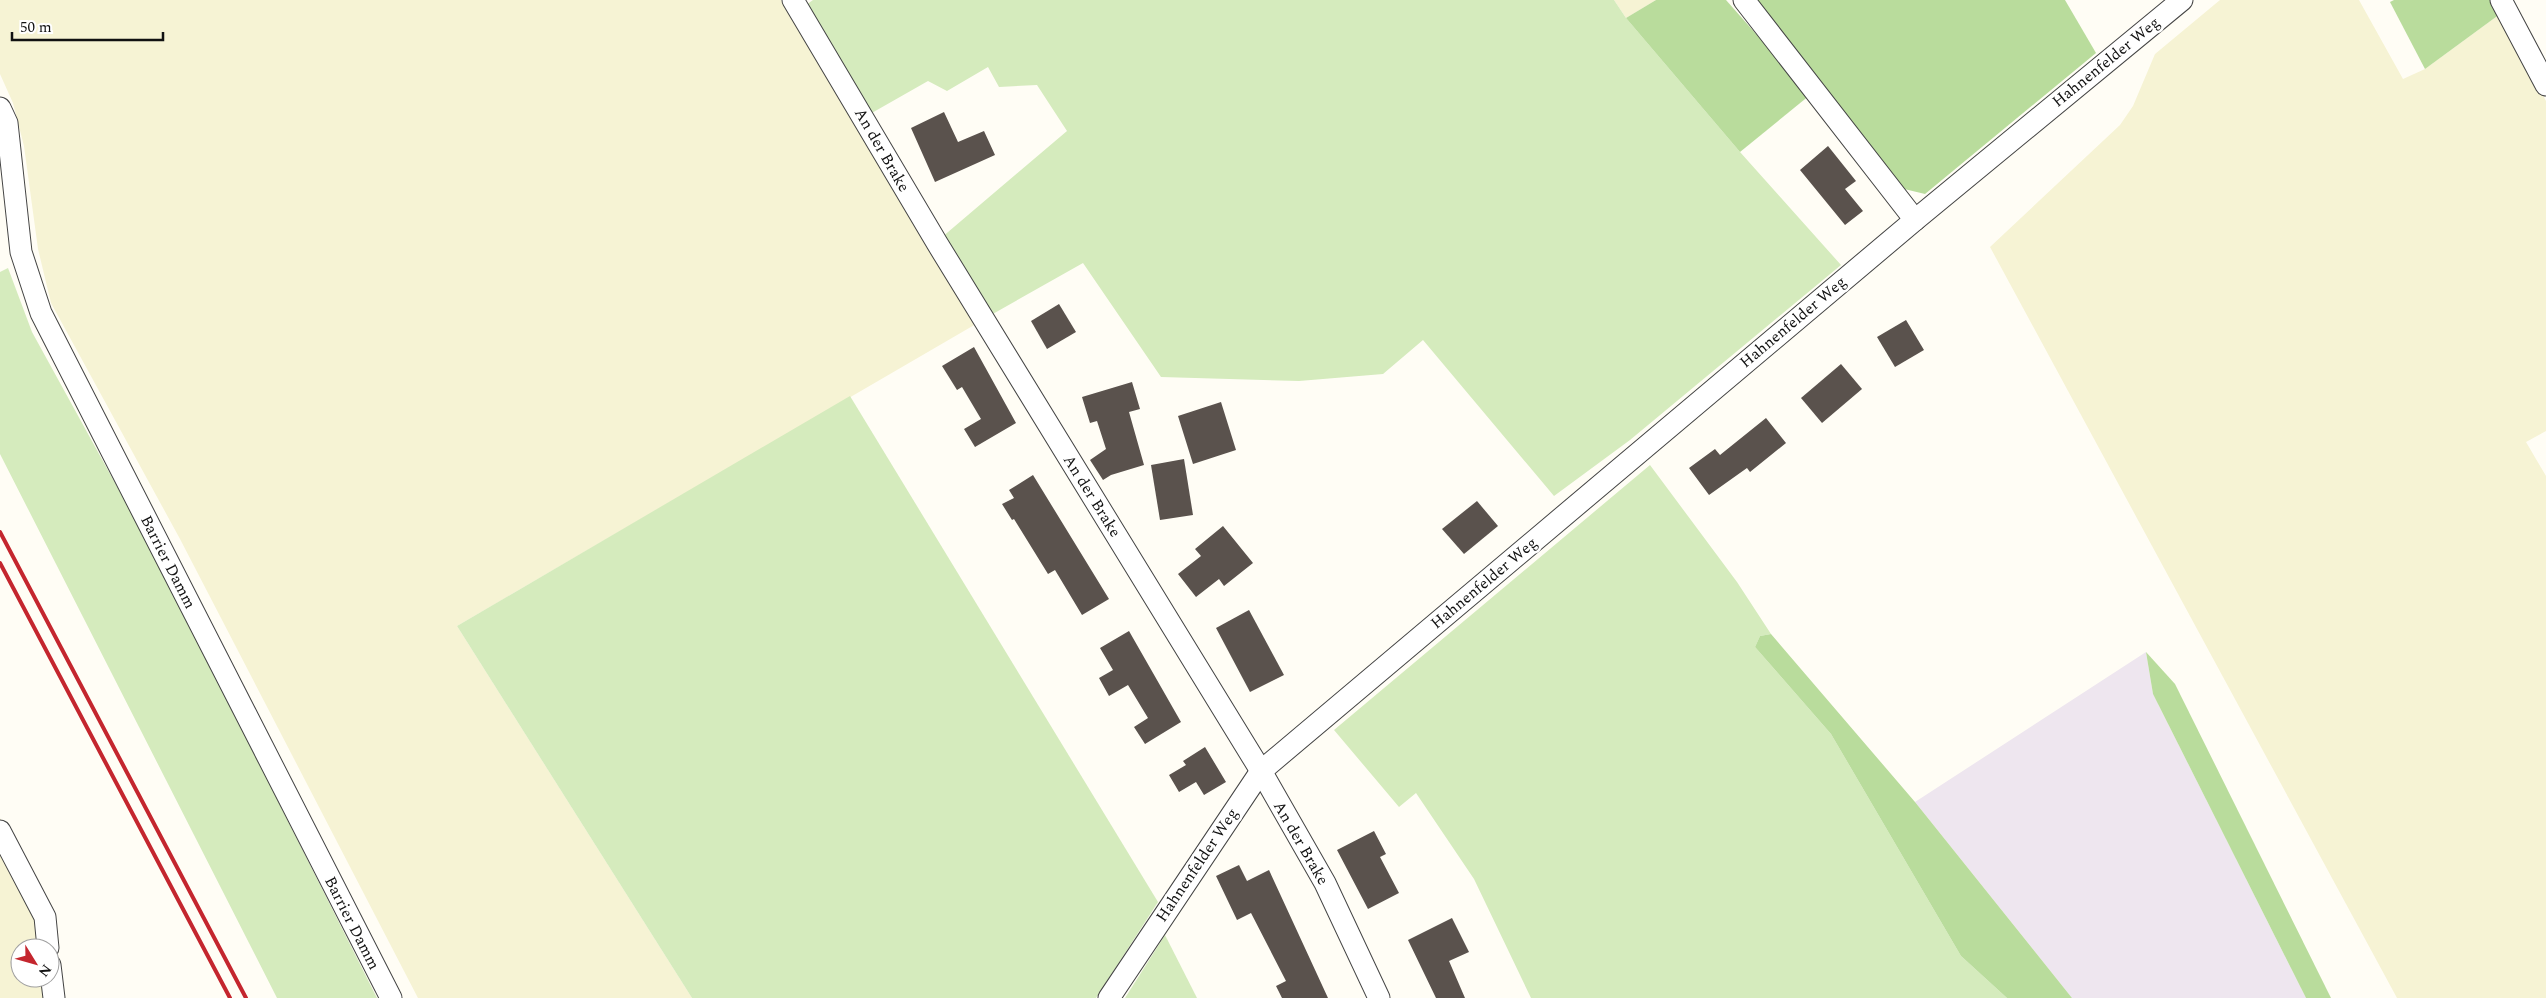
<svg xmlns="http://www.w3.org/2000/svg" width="2546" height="998" font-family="Spectral,serif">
  <rect width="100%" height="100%" fill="#fffdf5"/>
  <!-- industrial -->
  <polygon fill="#eee6ef" points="2146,652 2153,694 2306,998 2072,998 1915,802"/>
  <!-- farmland -->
  <g fill="#f6f3d4">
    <polygon points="0,0 781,0 976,324 457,626 692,998 418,998 180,539 51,303 38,249 24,146 13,103 0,74"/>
    <polygon points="1614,0 1656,0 1626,18"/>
    <polygon points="2220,0 2359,0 2403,79 2425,69 2500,14 2546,101 2546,431 2526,442 2546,476 2546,998 2397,998 1990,247 2120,125 2133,106 2155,54"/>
    <polygon points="0,818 51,915 42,948 20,948 20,978 46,978 49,998 0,998"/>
  </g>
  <!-- green -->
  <g fill="#d5ebbd">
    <polygon points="813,0 1614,0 1626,18 1740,152 1841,265 1630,440 1554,496 1423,340 1383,374 1299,381 1161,377 1083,263 991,315 941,238 1067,131 1037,85 999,87 988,67 947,91 928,81 870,114 806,5"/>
    <polygon points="8,268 32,332 148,543 377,998 277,998 0,454 0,272"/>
    <polygon points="850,396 1158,902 1096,998 692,998 457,626"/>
    <polygon points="1650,465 1737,582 1771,634 1760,636 1755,647 1831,734 1961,956 2007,998 1531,998 1474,879 1416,793 1399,807 1334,730"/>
    <polygon points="1165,935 1197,998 1125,998"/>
  </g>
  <!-- forest -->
  <g fill="#b9dc9c">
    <polygon points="1656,0 1726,0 1810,95 1740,152 1626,18"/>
    <polygon points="1751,0 2065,0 2096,53 1925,194 1896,187"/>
    <polygon points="2394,0 2493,0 2500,14 2425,69 2390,2"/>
    <polygon points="1771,634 1915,802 2072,998 2007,998 1961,956 1831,734 1755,647 1760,636"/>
    <polygon points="2146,652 2175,684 2331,998 2306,998 2153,694"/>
  </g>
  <!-- building -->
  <g fill="#5a524d">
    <polygon points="944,112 958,142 984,131 995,155 935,182 911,128"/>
    <polygon points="1828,146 1856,181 1845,189 1863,211 1845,225 1800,170"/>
    <polygon points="1059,304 1076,332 1047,349 1031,321"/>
    <polygon points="1906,320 1924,350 1895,367 1877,337"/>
    <polygon points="974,347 1016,423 975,447 964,429 981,419 962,387 957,390 942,366"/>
    <polygon points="1841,364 1862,389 1822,423 1801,398"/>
    <polygon points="1132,382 1140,409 1129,412 1144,465 1111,475 1103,480 1090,460 1106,449 1097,421 1090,423 1082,397"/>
    <polygon points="1221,402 1236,450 1193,464 1178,416"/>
    <polygon points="1766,418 1786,443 1750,472 1747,468 1709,495 1689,468 1715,449 1720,455"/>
    <polygon points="1184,459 1193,515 1160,520 1151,465"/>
    <polygon points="1033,475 1109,599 1082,615 1055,570 1048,574 1014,519 1012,520 1002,504 1014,498 1009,490"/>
    <polygon points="1477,501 1498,526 1464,554 1442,529"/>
    <polygon points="1223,526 1253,563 1224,586 1219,579 1196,597 1178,574 1201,556 1195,549"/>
    <polygon points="1249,610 1284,675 1250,692 1216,628"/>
    <polygon points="1129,631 1181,722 1145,744 1134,727 1148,718 1128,685 1109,696 1099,678 1113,670 1100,648"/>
    <polygon points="1205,747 1226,782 1204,795 1196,782 1179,792 1169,775 1186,765 1183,761"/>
    <polygon points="1374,831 1386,854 1380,857 1399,893 1368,909 1337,850"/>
    <polygon points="1239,865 1247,881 1269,870 1328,998 1282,998 1276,986 1286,981 1251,913 1237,920 1216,876"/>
    <polygon points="1452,918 1469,952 1449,961 1465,998 1436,998 1408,940"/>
  </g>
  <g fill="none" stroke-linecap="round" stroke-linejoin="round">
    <!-- street casing -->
    <g stroke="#444" stroke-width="23">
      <g id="street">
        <polyline points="793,0 937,243 1261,771 1325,883 1379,998"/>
        <polyline points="1744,0 1915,220"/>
        <polyline points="2501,0 2546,85"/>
        <polyline points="0,108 7,123 21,252 41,313 391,998"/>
        <polyline points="0,831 45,917 48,948"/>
        <polyline points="50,965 54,998"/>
        <polyline points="1109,998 1261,771 1915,220 2182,0"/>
      </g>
    </g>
    <!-- street -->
    <use href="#street" stroke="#fff" stroke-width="21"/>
    <!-- rail -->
    <g stroke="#c4262e" stroke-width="4">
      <polyline points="0,532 246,998"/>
      <polyline points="0,563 230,998"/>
    </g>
  </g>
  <g text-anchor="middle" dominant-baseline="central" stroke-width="5" stroke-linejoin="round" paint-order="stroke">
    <!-- street labels -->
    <g font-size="16" fill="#111" stroke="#fff">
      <text transform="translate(2106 62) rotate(-39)">Hahnenfelder Weg</text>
      <text transform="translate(882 150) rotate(60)">An der Brake</text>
      <text transform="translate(1793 322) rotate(-40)">Hahnenfelder Weg</text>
      <text transform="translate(1092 496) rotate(58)">An der Brake</text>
      <text transform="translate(168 562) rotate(63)">Barrier Damm</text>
      <text transform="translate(1484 583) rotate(-40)">Hahnenfelder Weg</text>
      <text transform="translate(1301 843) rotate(60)">An der Brake</text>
      <text transform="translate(1197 865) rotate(-56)">Hahnenfelder Weg</text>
      <text transform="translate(352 923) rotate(63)">Barrier Damm</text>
    </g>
  </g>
  <!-- north arrow -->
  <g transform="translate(35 963) rotate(127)"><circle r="24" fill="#ffffff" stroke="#a0a0a0"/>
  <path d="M0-4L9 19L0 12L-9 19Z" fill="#c4262e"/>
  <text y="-8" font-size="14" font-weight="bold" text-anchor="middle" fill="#111111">N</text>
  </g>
  <!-- scale -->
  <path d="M12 32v8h151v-8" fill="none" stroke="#111111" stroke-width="2.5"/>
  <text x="20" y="32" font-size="15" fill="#111111" stroke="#ffffff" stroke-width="4" paint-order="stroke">50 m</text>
</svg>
